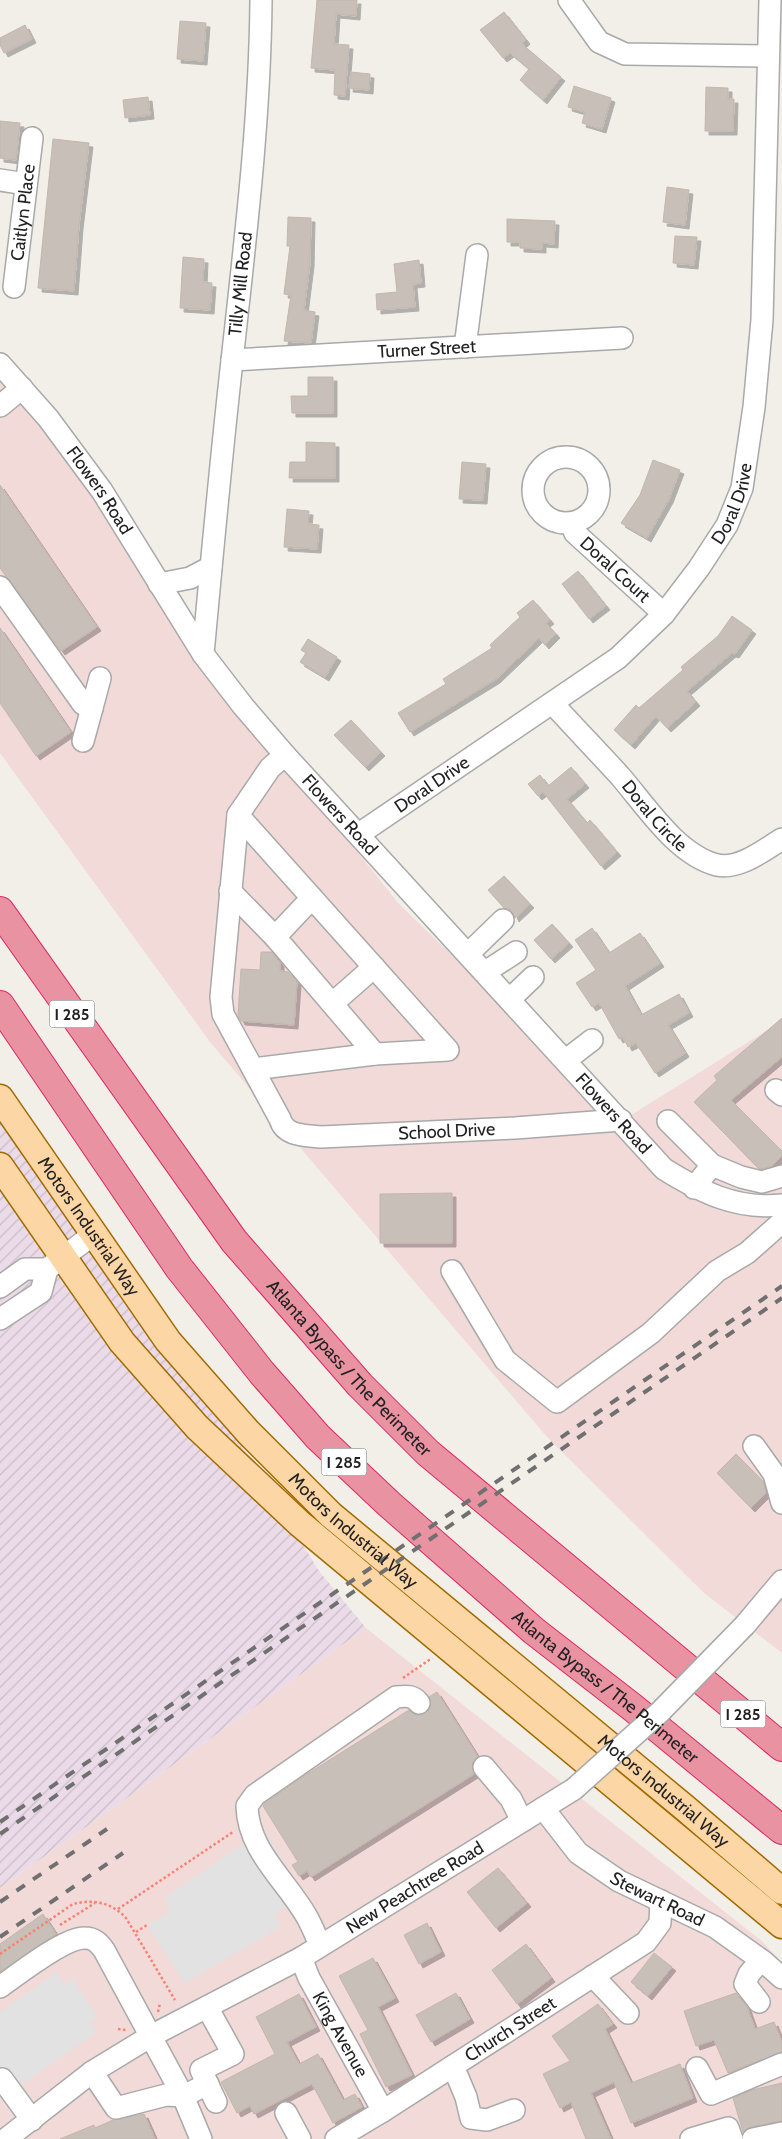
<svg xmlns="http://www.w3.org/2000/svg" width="782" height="2139" font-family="Cabin,sans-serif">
  <defs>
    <pattern id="industrial-furrows" width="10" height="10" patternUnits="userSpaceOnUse" patternTransform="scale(1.25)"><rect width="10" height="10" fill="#ebdbe8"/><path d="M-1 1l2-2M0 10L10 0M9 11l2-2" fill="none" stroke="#c9bcc7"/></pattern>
    <filter id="shadow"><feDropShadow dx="4" dy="4" stdDeviation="0" flood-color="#0004"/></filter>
  </defs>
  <rect width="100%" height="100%" fill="#f2efe9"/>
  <!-- commercial -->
  <g fill="#f2dad9">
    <polygon points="0,372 109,487 214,673 399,904 623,1120 782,1021 782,1653 704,1593 547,1437 210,1042 0,753"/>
    <polygon points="366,1628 763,1942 782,1963 782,2139 0,2139 0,1888"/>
  </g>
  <!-- industrial -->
  <polygon fill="url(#industrial-furrows)" points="0,1083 33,1129 232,1431 319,1571 366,1628 0,1888"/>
  <!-- parking -->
  <g fill="#e2e2e2">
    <polygon points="264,1830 304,1896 280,1910 276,1914 276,1918 281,1927 185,1983 147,1925 165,1915 169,1908 165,1897"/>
    <polygon points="57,1972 64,1984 73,1979 97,2016 90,2022 97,2032 0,2100 0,2012"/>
  </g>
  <!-- building -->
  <g fill="#c7bfb8" stroke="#c4b6ab" filter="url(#shadow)">
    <polygon points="317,0 357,0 356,16 336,14 334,44 349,45 345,96 334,95 335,70 311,68"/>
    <polygon points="504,12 526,40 522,44 561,77 543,100 520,80 529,69 510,53 503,58 480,30"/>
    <polygon points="180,21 206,23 203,61 177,59"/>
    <polygon points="25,25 32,39 4,53 0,45 0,38"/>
    <polygon points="351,72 370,74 369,90 349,88"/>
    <polygon points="574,86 611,98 602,129 582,123 585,112 568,107"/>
    <polygon points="706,87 728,88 728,99 734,99 733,131 705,131"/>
    <polygon points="148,97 150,115 125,118 123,100"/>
    <polygon points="0,121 20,123 16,160 0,158"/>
    <polygon points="53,139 89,143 79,225 74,291 38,288"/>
    <polygon points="667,187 689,190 685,225 663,222"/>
    <polygon points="288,217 311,218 310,263 304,310 315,312 311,343 284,341 291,295 284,294 290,246 287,246"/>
    <polygon points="507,219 555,221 554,244 542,243 542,249 520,248 520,242 507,242"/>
    <polygon points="675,236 697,237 694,265 673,263"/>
    <polygon points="183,257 204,259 203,282 212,283 210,310 180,308"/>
    <polygon points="419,260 421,283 413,284 415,307 377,310 376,294 397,292 394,264"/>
    <polygon points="308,377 333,377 333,413 292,413 291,396 308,396"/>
    <polygon points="306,442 335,443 335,478 289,478 290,462 306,462"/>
    <polygon points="653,460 680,470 669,499 647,538 621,523 640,495"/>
    <polygon points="462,462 486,464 483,500 459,499"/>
    <polygon points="0,485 97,627 61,651 0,568"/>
    <polygon points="287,509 309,511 308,524 319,525 317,549 284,547"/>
    <polygon points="578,571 606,606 589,619 562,584"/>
    <polygon points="533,600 550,620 546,623 556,634 545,645 539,638 496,679 410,732 398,713 446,684 443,679 492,648 490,645 520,617 517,613"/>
    <polygon points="732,616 752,630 735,654 732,653 687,691 696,702 667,728 656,716 631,745 614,730 636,705 639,708 683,670 681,667 718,636"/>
    <polygon points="0,628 71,732 36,756 0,703"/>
    <polygon points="308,639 337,657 325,677 300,662 306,653 301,650"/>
    <polygon points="351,720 381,752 365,767 334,735"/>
    <polygon points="571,767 585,784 567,799 587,823 590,820 617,852 601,866 543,792 538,796 528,784 540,775 548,786"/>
    <polygon points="504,876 530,904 515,918 512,911 504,908 488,890"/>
    <polygon points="552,924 569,943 551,959 534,940"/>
    <polygon points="592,928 609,953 640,933 660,963 625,986 641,1015 679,994 689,1013 668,1025 685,1053 655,1073 636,1043 628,1047 623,1037 619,1039 599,1003 592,1007 576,983 596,970 575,940"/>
    <polygon points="261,952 272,952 280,963 280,971 288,972 297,982 294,1025 241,1021 238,1015 241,969 260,970"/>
    <polygon points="782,1018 782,1057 731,1100 782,1151 782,1156 772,1166 762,1169 758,1168 694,1102 717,1080 714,1076"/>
    <polygon points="452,1193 452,1243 380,1243 380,1194"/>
    <polygon points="736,1454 763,1481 766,1493 751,1508 717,1473"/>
    <polygon points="437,1692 478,1757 472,1763 474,1774 311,1877 307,1871 299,1876 292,1865 298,1862 263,1806 264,1804 304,1776 409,1710 416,1715 427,1713 431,1706 429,1697"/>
    <polygon points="498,1868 527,1903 496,1928 467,1892"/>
    <polygon points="43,1914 56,1934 0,1972 0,1944"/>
    <polygon points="427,1923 441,1952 419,1964 404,1935"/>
    <polygon points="526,1944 551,1978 517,2004 492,1970"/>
    <polygon points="654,1953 672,1967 648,1996 631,1982"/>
    <polygon points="373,1958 395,1998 378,2007 412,2075 386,2087 360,2034 368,2030 339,1976"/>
    <polygon points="456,1993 470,2019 431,2042 416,2015"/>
    <polygon points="736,1993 747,2007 755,2029 774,2022 782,2042 782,2052 728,2073 714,2040 696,2046 684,2011"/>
    <polygon points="299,1994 316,2027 287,2042 299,2064 318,2054 343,2100 355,2094 362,2107 333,2123 312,2084 254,2114 250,2106 237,2113 221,2082 275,2054 256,2017"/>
    <polygon points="598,2004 613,2024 605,2029 631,2083 680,2064 693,2098 631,2123 614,2082 591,2093 611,2139 586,2139 571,2102 560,2108 543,2074 570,2061 552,2036"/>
    <polygon points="782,2083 782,2121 750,2127 743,2132 733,2098 752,2090"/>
    <polygon points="144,2114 155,2139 60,2139 94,2125 95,2128 113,2120"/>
  </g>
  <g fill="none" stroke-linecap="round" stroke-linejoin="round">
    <!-- minor casing -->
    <g stroke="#a9a9a9" stroke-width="24">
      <g id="minor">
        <polyline points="569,0 599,42 625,54 768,56"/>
        <polyline points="0,180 26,184"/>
        <path id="s1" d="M14,287l18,-149"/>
        <polyline points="465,347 477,255"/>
        <path id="s2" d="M232,360l390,-22"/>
        <path id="s3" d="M0,364l48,54 54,73 101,163 40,52 42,49 379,414c37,23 73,41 118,36"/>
        <polyline points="0,406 22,388"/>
        <circle cx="566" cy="490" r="33"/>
        <path id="s4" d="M571,523l4,10 89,81"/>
        <polyline points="159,584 190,578 211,567"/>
        <polyline points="0,587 83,704 92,708 100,678"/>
        <path id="s5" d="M203,654c9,-98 18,-196 29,-293 13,-120 28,-240 29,-361"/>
        <path id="s6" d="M553,704c22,24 45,48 67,72 26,30 57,79 97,89 22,5 47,-15 65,-26"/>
        <polyline points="83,741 92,708"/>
        <path id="s7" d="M285,755l-15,13 -32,47 -17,182 2,17 57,105c5,18 26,16 41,18l194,-9 106,-8"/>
        <polyline points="238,815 448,1050 375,1054 253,1069"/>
        <path id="s8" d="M359,834l259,-176 46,-44 35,-46 28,-43 15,-37 12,-81 8,-87 8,-320"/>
        <polyline points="230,891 275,937 375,1054"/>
        <polyline points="275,937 312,898"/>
        <polyline points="468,954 503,920"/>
        <polyline points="485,972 516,952"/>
        <polyline points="510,999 533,977"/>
        <polyline points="333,1003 374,967"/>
        <polyline points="566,1060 592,1040"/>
        <polyline points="776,1090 782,1095"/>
        <polyline points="668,1121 712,1165 694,1188"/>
        <polyline points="712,1165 741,1177 762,1182 782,1176"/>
        <polyline points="452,1271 505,1360 557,1402 651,1333 717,1271 747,1253 782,1222"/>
        <polyline points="0,1287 25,1269 47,1269 94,1234"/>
        <polyline points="0,1319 41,1292 47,1269"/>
        <polyline points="754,1446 774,1474 782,1503"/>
        <polyline points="745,1625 782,1581"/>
        <polyline points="484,1767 511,1799 522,1821"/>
        <path id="s9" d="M543,1808l35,45 41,28 96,46 49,35 18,16"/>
        <path d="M320,1945c-4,-9 -8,-19 -13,-28 -21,-37 -59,-66 -60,-111l8,-11 141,-98c10,-1 17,-2 23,6"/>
        <path id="s10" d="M301,1958l8,20 74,133"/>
        <polyline points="593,1976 628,2013"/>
        <path d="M0,1987c17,-12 65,-50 85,-49 9,0 14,5 19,12l79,146 18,43"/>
        <polyline points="759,2002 745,1984 749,1974 761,1960"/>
        <polyline points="207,2007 233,2054 201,2070 216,2102"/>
        <polyline points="453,2066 466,2097 471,2118 487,2120 514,2110"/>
        <polyline points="697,2068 711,2094 782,2064"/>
        <polyline points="92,2072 116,2108 166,2095 183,2096 208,2084"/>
        <polyline points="2,2079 32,2120"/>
        <polyline points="286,2113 300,2139"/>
        <path id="s11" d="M6,2139l86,-67 59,-36 150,-78 273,-169"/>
        <path id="s12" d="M336,2139l47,-28 263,-169 14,-19 1,-22"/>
        <polyline points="691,2139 728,2128 732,2139"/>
        <polyline points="753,2139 782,2133"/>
      </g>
    </g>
    <!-- major casing -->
    <g stroke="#a06b00" stroke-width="29">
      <g id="major">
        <path id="s13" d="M0,1098l168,243 80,91 83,83 354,293 97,83"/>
        <polyline points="0,1166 122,1342 197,1427 299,1523 782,1925"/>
      </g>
    </g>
    <!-- highway casing -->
    <g stroke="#dc2a67" stroke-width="30">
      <g id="highway">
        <path id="s14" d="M0,911l234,330 126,144 68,68 354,294"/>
        <path id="s15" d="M0,1005l179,263 83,105 56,64 71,67 145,127 98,76 150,123"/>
      </g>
    </g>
    <!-- path -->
    <g stroke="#fa8072" stroke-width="2.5" stroke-dasharray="2.5 2.5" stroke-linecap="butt">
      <polyline points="403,1678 432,1658"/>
      <polyline points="118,1909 233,1832"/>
      <polyline points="60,1925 95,1903"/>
      <polyline points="136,1932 147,1925"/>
      <path d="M0,1954l73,-50c20,-5 38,-2 53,14l49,82"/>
      <polyline points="158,2012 160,2003"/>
      <polyline points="118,2029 126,2030"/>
    </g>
    <!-- minor -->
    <use href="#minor" stroke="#fff" stroke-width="21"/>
    <!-- major -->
    <use href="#major" stroke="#fcd6a4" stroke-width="26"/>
    <!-- highway -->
    <use href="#highway" stroke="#e892a2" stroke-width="28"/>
    <!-- rail -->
    <g stroke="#707070" stroke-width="4" stroke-dasharray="10 10" stroke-linecap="butt">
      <polyline points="0,1822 782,1286"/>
      <polyline points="0,1834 782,1298"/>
      <polyline points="0,1902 107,1829"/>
      <polyline points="0,1937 123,1853"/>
    </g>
    <!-- minor-bridge casing -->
    <g stroke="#a9a9a9" stroke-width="24" stroke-linecap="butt">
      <polyline id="minor-bridge" points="574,1789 660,1712 745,1625"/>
    </g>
    <!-- minor-bridge -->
    <use href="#minor-bridge" stroke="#fff" stroke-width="21"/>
  </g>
  <g text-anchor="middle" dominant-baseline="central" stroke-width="4" stroke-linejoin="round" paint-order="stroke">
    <!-- shield labels -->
    <g fill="#fff" stroke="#646464" stroke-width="1">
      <rect x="49.5" y="1000.5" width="45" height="27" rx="4"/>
      <rect x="321.5" y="1448.5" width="45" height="27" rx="4"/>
      <rect x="720.5" y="1700.5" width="45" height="27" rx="4"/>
    </g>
    <g font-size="16" font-weight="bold" fill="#222">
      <text x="72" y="1014">I 285</text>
      <text x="344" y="1462">I 285</text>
      <text x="743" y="1714">I 285</text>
    </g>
    <!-- street labels -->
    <g font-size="18" fill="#222" stroke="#fff">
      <text stroke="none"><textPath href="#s1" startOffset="75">Caitlyn Place</textPath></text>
      <text stroke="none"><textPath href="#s5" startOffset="372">Tilly Mill Road</textPath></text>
      <text stroke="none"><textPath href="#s2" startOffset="195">Turner Street</textPath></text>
      <text stroke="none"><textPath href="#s3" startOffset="161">Flowers Road</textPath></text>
      <text stroke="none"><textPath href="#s8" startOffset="508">Doral Drive</textPath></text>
      <text stroke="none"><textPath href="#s4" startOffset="65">Doral Court</textPath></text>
      <text stroke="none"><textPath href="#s8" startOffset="88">Doral Drive</textPath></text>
      <text stroke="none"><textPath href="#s3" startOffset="566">Flowers Road</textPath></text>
      <text stroke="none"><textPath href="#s6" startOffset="151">Doral Circle</textPath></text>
      <text stroke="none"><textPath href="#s3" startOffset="971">Flowers Road</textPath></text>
      <text stroke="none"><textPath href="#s7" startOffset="570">School Drive</textPath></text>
      <text stroke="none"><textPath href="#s13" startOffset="156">Motors Industrial Way</textPath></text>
      <text stroke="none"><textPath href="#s14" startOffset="576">Atlanta Bypass / The Perimeter</textPath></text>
      <text stroke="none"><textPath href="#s13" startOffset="561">Motors Industrial Way</textPath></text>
      <text stroke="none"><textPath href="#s15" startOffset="918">Atlanta Bypass / The Perimeter</textPath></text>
      <text stroke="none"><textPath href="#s13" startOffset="966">Motors Industrial Way</textPath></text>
      <text stroke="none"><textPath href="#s11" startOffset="481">New Peachtree Road</textPath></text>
      <text stroke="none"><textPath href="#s9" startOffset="149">Stewart Road</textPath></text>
      <text stroke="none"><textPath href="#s12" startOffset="206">Church Street</textPath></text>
      <text stroke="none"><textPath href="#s10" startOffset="86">King Avenue</textPath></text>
    </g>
  </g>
</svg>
